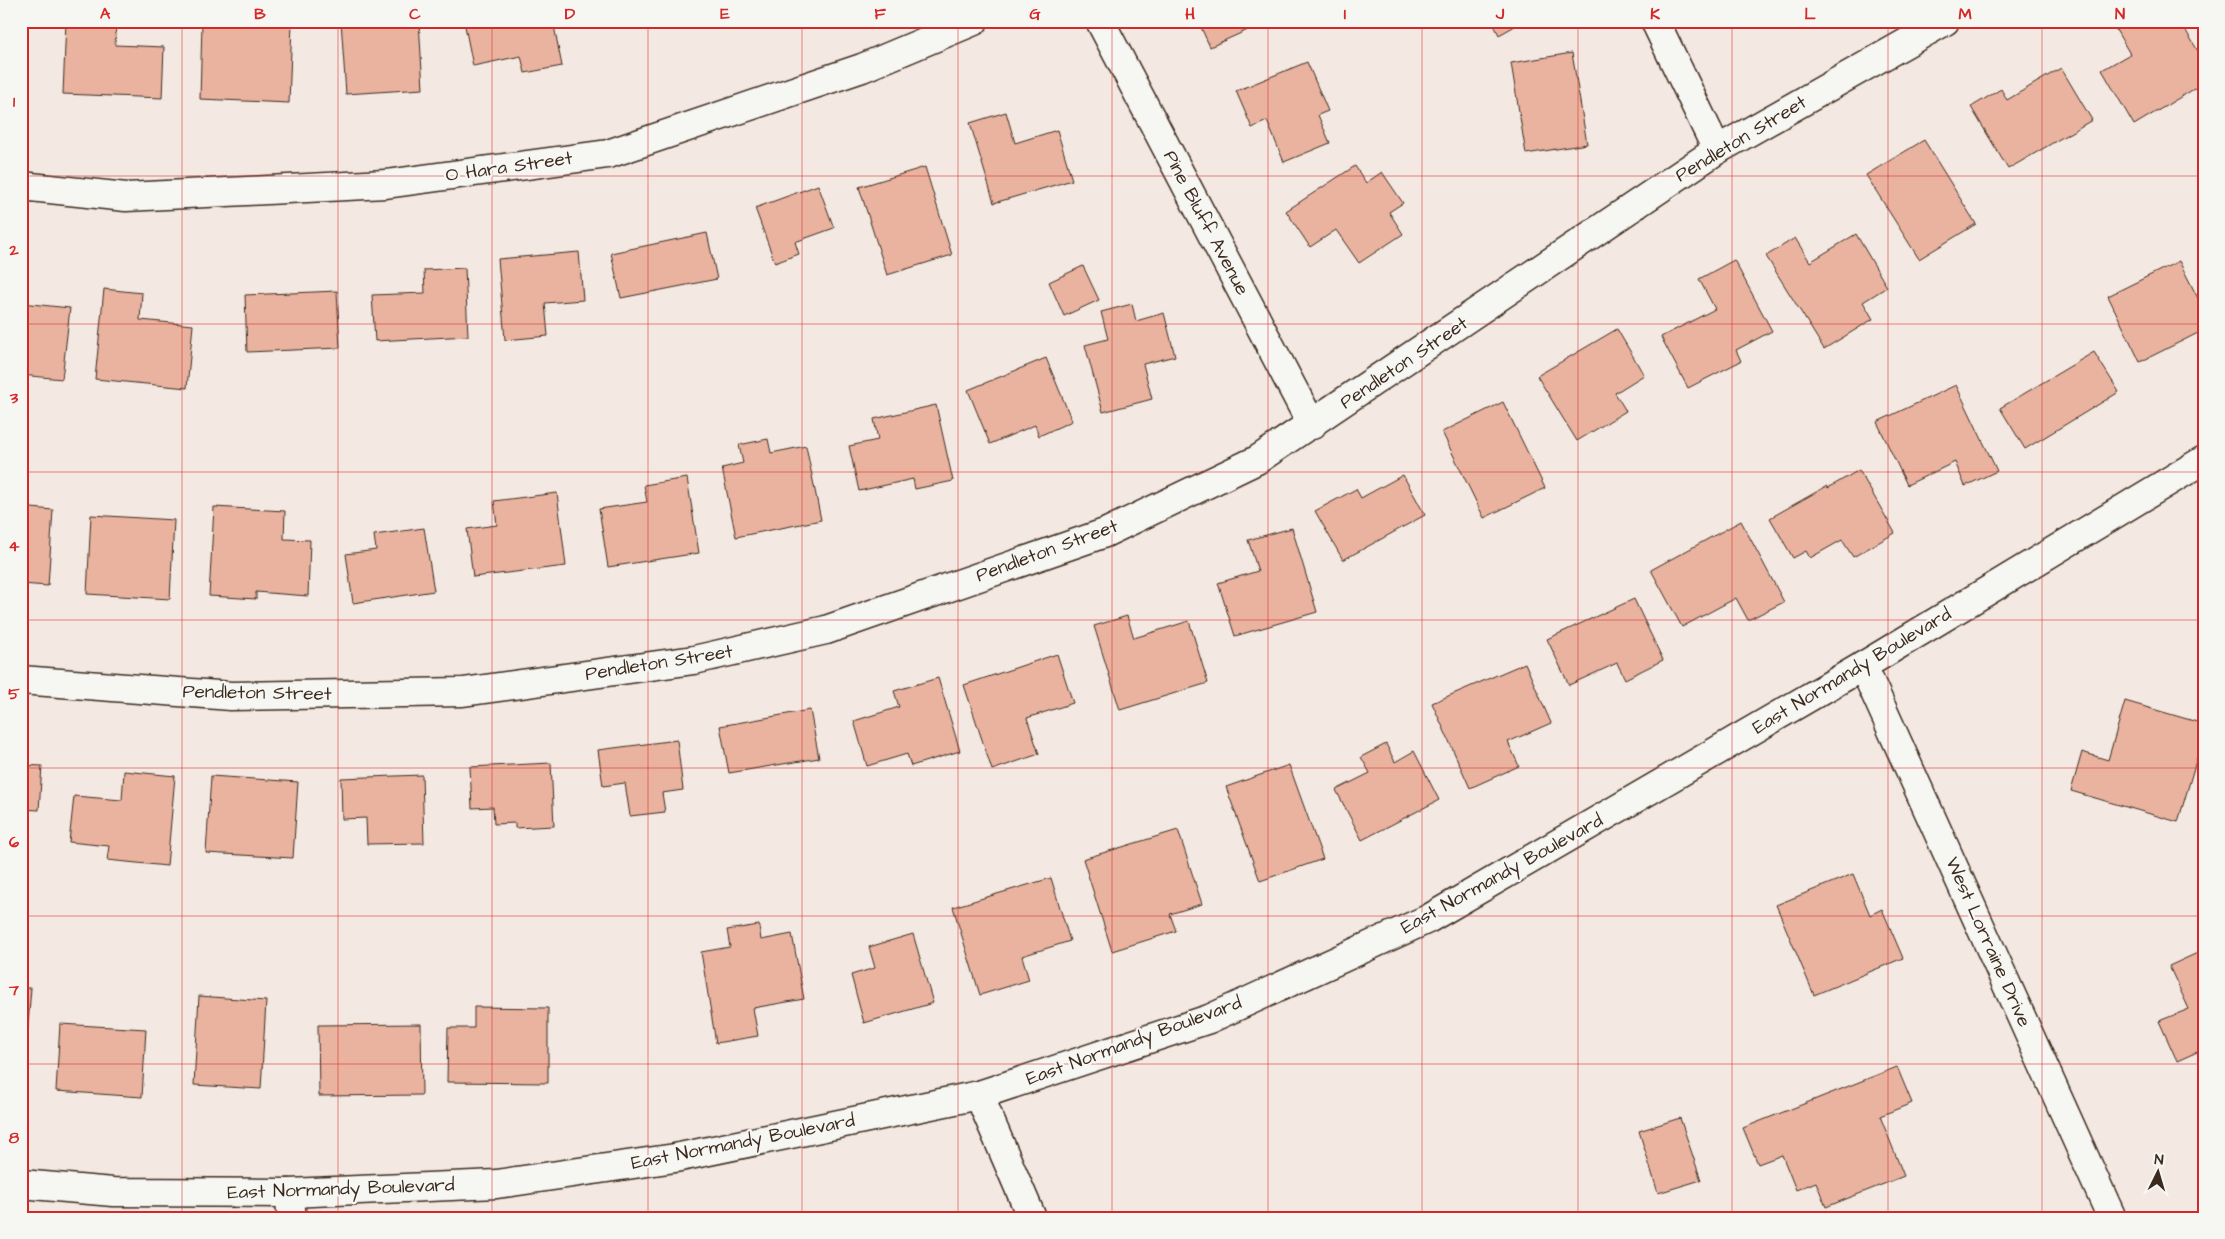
<svg xmlns="http://www.w3.org/2000/svg" width="2225" height="1239" font-family="'Architects Daughter',sans-serif">
  <rect width="100%" height="100%" fill="#f4e9e2"/>
  <filter id="ink" filterUnits="userSpaceOnUse"><feTurbulence type="fractalNoise" baseFrequency=".02" numOctaves="2"/><feDisplacementMap in="SourceGraphic" scale="10" xChannelSelector="R" yChannelSelector="G"/><feConvolveMatrix kernelMatrix="1 2 1 2 8 2 1 2 1" color-interpolation-filters="sRGB"/></filter>
  <g filter="url(#ink)">
    <!-- building -->
    <g fill="#eab3a0" stroke="#3b2a1e">
      <polygon points="66,21 116,21 115,45 164,47 162,98 63,94"/>
      <polygon points="231,21 292,23 289,103 200,99 202,23 231,24"/>
      <polygon points="341,21 419,21 423,89 346,94"/>
      <polygon points="464,21 553,21 562,66 525,73 521,56 473,66"/>
      <polygon points="1198,21 1257,21 1259,25 1210,47"/>
      <polygon points="1492,21 1524,21 1499,35"/>
      <polygon points="2127,21 2180,21 2204,61 2204,83 2134,125 2102,70 2130,54 2115,28"/>
      <polygon points="21,34 26,34 21,75"/>
      <polygon points="1572,53 1587,144 1526,154 1511,63"/>
      <polygon points="1307,62 1328,111 1318,115 1330,143 1284,162 1267,121 1252,128 1236,91"/>
      <polygon points="2061,68 2092,120 2008,169 1971,107 2001,89 2007,100"/>
      <polygon points="1006,112 1015,143 1057,130 1072,180 994,203 970,123"/>
      <polygon points="1924,140 1976,224 1919,259 1866,175"/>
      <polygon points="1355,166 1366,183 1382,172 1403,203 1389,212 1403,234 1359,263 1336,230 1310,247 1286,211"/>
      <polygon points="925,167 952,255 887,275 859,187"/>
      <polygon points="818,185 834,228 795,242 799,254 775,263 755,208"/>
      <polygon points="707,233 717,279 621,298 611,253"/>
      <polygon points="1856,234 1887,287 1863,302 1873,319 1824,349 1766,256 1795,238 1810,262"/>
      <polygon points="579,252 583,300 545,303 548,336 505,340 498,259"/>
      <polygon points="1734,260 1772,331 1736,350 1741,361 1688,388 1661,337 1715,309 1699,279"/>
      <polygon points="2179,261 2204,310 2204,330 2140,362 2108,296"/>
      <polygon points="1083,266 1099,300 1064,316 1049,282"/>
      <polygon points="465,268 468,336 375,341 372,295 425,293 424,270"/>
      <polygon points="104,289 142,293 140,320 193,325 187,388 95,379"/>
      <polygon points="337,291 340,348 247,352 245,295"/>
      <polygon points="21,303 70,308 62,379 21,375"/>
      <polygon points="1132,304 1136,321 1164,313 1175,356 1143,364 1152,399 1103,412 1085,345 1108,339 1101,312"/>
      <polygon points="1617,329 1644,375 1615,393 1626,411 1577,441 1537,376"/>
      <polygon points="2094,352 2119,392 2025,449 2000,408"/>
      <polygon points="1046,358 1072,421 1039,436 1035,425 990,444 968,390"/>
      <polygon points="1956,385 1997,471 1965,486 1955,462 1907,485 1877,422"/>
      <polygon points="1503,402 1545,488 1484,518 1442,432"/>
      <polygon points="936,405 953,481 915,489 913,479 859,491 849,446 878,440 874,419"/>
      <polygon points="768,439 771,453 806,446 821,520 736,537 722,468 743,463 739,445"/>
      <polygon points="1859,470 1895,533 1853,557 1842,540 1810,558 1806,551 1793,558 1770,518 1827,486 1828,488"/>
      <polygon points="1403,475 1425,515 1343,560 1315,511 1356,489 1361,498"/>
      <polygon points="687,478 699,553 608,567 599,509 647,502 644,485"/>
      <polygon points="557,493 566,566 473,577 467,529 497,525 494,501"/>
      <polygon points="21,507 53,510 48,586 21,584"/>
      <polygon points="214,507 285,511 284,539 310,540 308,596 256,592 256,599 209,596"/>
      <polygon points="91,515 174,520 170,599 87,594"/>
      <polygon points="1741,521 1784,602 1748,620 1736,598 1682,627 1651,570"/>
      <polygon points="424,528 434,591 353,603 346,554 376,550 374,535"/>
      <polygon points="1292,528 1317,612 1235,636 1218,583 1258,571 1248,540"/>
      <polygon points="1634,599 1663,660 1625,679 1617,663 1569,685 1547,639"/>
      <polygon points="1127,616 1134,638 1189,621 1208,683 1120,710 1094,626"/>
      <polygon points="1057,654 1073,703 1027,718 1039,754 992,770 964,685"/>
      <polygon points="1525,663 1551,723 1508,742 1519,766 1470,788 1432,703"/>
      <polygon points="938,678 960,751 911,766 907,754 867,766 854,721 899,707 894,691"/>
      <polygon points="2125,701 2204,724 2204,734 2178,822 2071,791 2082,752 2108,760"/>
      <polygon points="810,710 819,758 729,773 720,726"/>
      <polygon points="677,740 683,790 662,793 665,812 630,816 625,783 603,786 598,750"/>
      <polygon points="1386,744 1395,762 1414,751 1439,800 1362,840 1336,790 1370,773 1361,757"/>
      <polygon points="551,763 554,826 515,828 515,823 494,824 493,807 472,808 470,767"/>
      <polygon points="21,765 42,766 39,810 21,809"/>
      <polygon points="1289,765 1323,859 1260,881 1226,787"/>
      <polygon points="124,771 175,776 167,866 107,860 109,846 69,842 74,796 122,800"/>
      <polygon points="422,775 424,843 367,844 366,818 342,819 341,778"/>
      <polygon points="211,776 298,782 293,858 206,853"/>
      <polygon points="1178,830 1202,904 1170,914 1176,931 1112,951 1083,859"/>
      <polygon points="1853,874 1870,915 1882,909 1903,958 1814,995 1776,905"/>
      <polygon points="1051,878 1070,941 1022,956 1029,980 980,995 953,907"/>
      <polygon points="759,925 761,940 792,934 804,999 753,1008 758,1036 716,1043 701,952 730,947 727,930"/>
      <polygon points="913,934 933,1003 864,1023 851,975 875,968 869,947"/>
      <polygon points="2204,950 2204,1049 2177,1061 2159,1021 2189,1009 2169,966"/>
      <polygon points="21,988 31,988 23,1087 21,1087"/>
      <polygon points="199,996 266,1001 261,1089 194,1085"/>
      <polygon points="474,1007 548,1008 548,1083 447,1082 448,1028 474,1028"/>
      <polygon points="60,1024 146,1029 142,1097 56,1091"/>
      <polygon points="421,1024 422,1095 319,1096 318,1025"/>
      <polygon points="1897,1067 1912,1103 1880,1116 1904,1176 1826,1207 1816,1182 1796,1190 1782,1155 1758,1164 1743,1128"/>
      <polygon points="1680,1118 1701,1180 1658,1193 1639,1131"/>
    </g>
    <g fill="none" stroke-linecap="round" stroke-linejoin="round">
      <!-- street casing -->
      <g stroke="#3b2a1e" stroke-width="31">
        <g id="street">
          <polyline points="1100,21 1312,425"/>
          <polyline points="1655,21 1717,150"/>
          <polyline points="21,186 126,197 386,184 608,154 862,68 974,21"/>
          <polyline points="1863,666 2112,1218"/>
          <polyline points="21,680 231,696 463,692 694,660 826,630 1105,533 1257,460 1717,150 1945,21"/>
          <polyline points="979,1095 1032,1218"/>
          <polyline points="289,1193 292,1218"/>
        </g>
      </g>
      <!-- secondary casing -->
      <g stroke="#3b2a1e" stroke-width="31">
        <polyline id="secondary" points="21,1184 113,1192 289,1193 497,1184 675,1158 979,1095 1209,1019 1428,919 1863,666 2204,460"/>
      </g>
      <!-- street -->
      <use href="#street" stroke="#f6f6f2" stroke-width="28"/>
      <!-- secondary -->
      <use href="#secondary" stroke="#f6f6f2" stroke-width="28"/>
    </g>
  </g>
  <!-- grid -->
  <path fill="none" stroke="#d62828" stroke-width="1" stroke-opacity="0.55" d="M182,21v1197M338,21v1197M492,21v1197M648,21v1197M802,21v1197M958,21v1197M1112,21v1197M1268,21v1197M1422,21v1197M1578,21v1197M1732,21v1197M1888,21v1197M2042,21v1197M21,176h2183M21,324h2183M21,472h2183M21,620h2183M21,768h2183M21,916h2183M21,1064h2183"/>
  <g text-anchor="middle" dominant-baseline="central" stroke-width="4.5" stroke-linejoin="round" paint-order="stroke">
    <!-- street labels -->
    <g font-size="19" fill="#3b2a1e" stroke="#f6f6f2">
      <text transform="translate(1741 139) rotate(-31)">Pendleton Street</text>
      <text transform="translate(509 167) rotate(-8)">O Hara Street</text>
      <text transform="translate(1206 223) rotate(62)">Pine Bluff Avenue</text>
      <text transform="translate(1404 363) rotate(-34)">Pendleton Street</text>
      <text transform="translate(1047 551) rotate(-20)">Pendleton Street</text>
      <text transform="translate(659 663) rotate(-9)">Pendleton Street</text>
      <text transform="translate(1852 671) rotate(-31)">East Normandy Boulevard</text>
      <text transform="translate(257 693) rotate(1)">Pendleton Street</text>
      <text transform="translate(1502 874) rotate(-29)">East Normandy Boulevard</text>
      <text transform="translate(1988 942) rotate(66)">West Lorraine Drive</text>
      <text transform="translate(1134 1041) rotate(-20)">East Normandy Boulevard</text>
      <text transform="translate(743 1142) rotate(-11)">East Normandy Boulevard</text>
      <text transform="translate(341 1189) rotate(-2)">East Normandy Boulevard</text>
    </g>
  </g>
  <!-- margin -->
  <rect width="2225" height="1239" fill="none" stroke="#f6f6f2" stroke-width="55"/>
  <!-- north arrow -->
  <g transform="translate(2158 1172) rotate(5)" stroke="#f6f6f2" stroke-width="4" paint-order="stroke">
  <path d="M0-4L9 19L0 12L-9 19Z" fill="#3b2a1e"/>
  <text y="-8" font-size="14" font-weight="bold" text-anchor="middle" fill="#3b2a1e">N</text>
  </g>
  <rect x="28" y="28" width="2170" height="1184" fill="none" stroke="#d62828" stroke-width="2"/>
  <g font-size="16" text-anchor="middle" font-weight="bold" fill="#d62828">
    <text x="105" y="19">A</text>
    <text x="260" y="19">B</text>
    <text x="415" y="19">C</text>
    <text x="570" y="19">D</text>
    <text x="725" y="19">E</text>
    <text x="880" y="19">F</text>
    <text x="1035" y="19">G</text>
    <text x="1190" y="19">H</text>
    <text x="1345" y="19">I</text>
    <text x="1500" y="19">J</text>
    <text x="1655" y="19">K</text>
    <text x="1810" y="19">L</text>
    <text x="1965" y="19">M</text>
    <text x="2120" y="19">N</text>
    <text x="14" y="107">1</text>
    <text x="14" y="255">2</text>
    <text x="14" y="403">3</text>
    <text x="14" y="551">4</text>
    <text x="14" y="699">5</text>
    <text x="14" y="847">6</text>
    <text x="14" y="995">7</text>
    <text x="14" y="1143">8</text>
  </g>
</svg>
